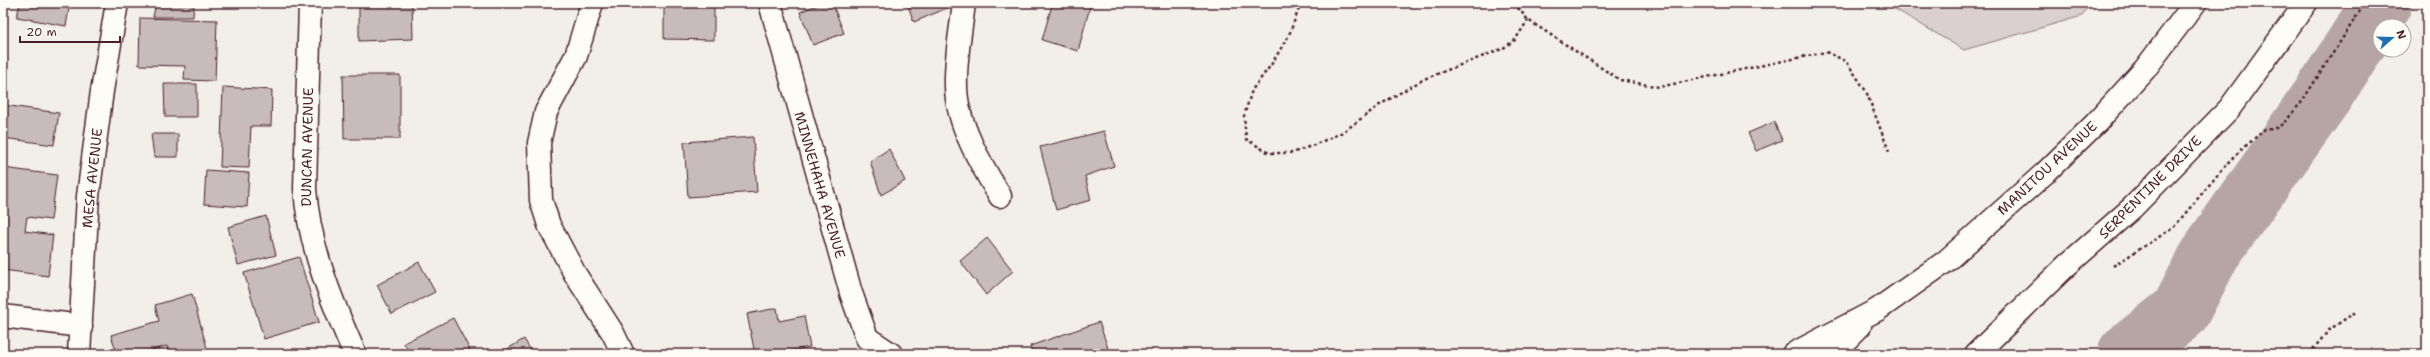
<svg xmlns="http://www.w3.org/2000/svg" width="2430" height="357" font-family="'Shantell Sans',sans-serif">
  <rect width="100%" height="100%" fill="#f2efeb"/>
  <filter id="ink" filterUnits="userSpaceOnUse"><feTurbulence type="fractalNoise" baseFrequency=".025" numOctaves="2"/><feDisplacementMap in="SourceGraphic" scale="8" xChannelSelector="R" yChannelSelector="G"/><feConvolveMatrix kernelMatrix="1 2 1 2 8 2 1 2 1" color-interpolation-filters="sRGB"/></filter>
  <g filter="url(#ink)">
    <!-- green -->
    <polygon fill="#d9d0cf" stroke="#92787d" points="1885,3 2090,3 2082,16 1964,50"/>
    <g fill="none" stroke-linecap="round" stroke-linejoin="round">
      <!-- river -->
      <polyline stroke="#b7a5a6" stroke-width="60" points="2127,354 2180,312 2211,252 2323,95 2382,3"/>
    </g>
    <!-- building -->
    <g fill="#c8bbbb" stroke="#4a1f2b">
      <polygon points="20,3 70,3 66,26 17,17"/>
      <polygon points="156,3 194,3 193,17 153,17"/>
      <rect x="215" y="3" width="51" height="1"/>
      <polygon points="359,3 412,3 413,39 359,41"/>
      <polygon points="664,3 714,3 714,40 664,39"/>
      <polygon points="822,3 832,3 844,33 813,45 800,12"/>
      <polygon points="907,3 951,3 952,6 914,22"/>
      <polygon points="1044,3 1091,3 1078,51 1042,40 1052,5"/>
      <polygon points="140,18 217,20 215,81 184,80 185,66 139,65"/>
      <polygon points="343,75 400,75 400,139 344,139"/>
      <polygon points="164,84 197,84 197,117 165,117"/>
      <polygon points="223,87 272,90 271,126 251,126 249,168 220,167"/>
      <polygon points="3,105 59,113 54,145 3,138"/>
      <polygon points="1774,122 1782,140 1756,151 1748,133"/>
      <polygon points="1104,131 1114,166 1085,176 1091,200 1056,210 1040,147"/>
      <polygon points="151,134 178,134 178,157 154,157"/>
      <polygon points="753,137 757,192 688,197 684,142"/>
      <polygon points="889,149 905,181 881,195 870,161"/>
      <polygon points="3,168 57,175 51,220 27,217 25,231 53,235 48,276 3,270"/>
      <polygon points="206,170 249,173 247,207 204,204"/>
      <polygon points="266,216 276,255 238,265 228,227"/>
      <polygon points="987,238 1013,271 986,295 960,261"/>
      <polygon points="299,257 319,322 264,339 244,273"/>
      <polygon points="419,262 435,292 392,314 377,285"/>
      <polygon points="192,294 207,348 188,354 169,354 167,346 137,354 117,354 111,335 159,321 155,305"/>
      <polygon points="777,308 779,321 804,316 810,347 783,352 783,354 755,354 747,314"/>
      <polygon points="453,318 470,350 462,354 410,354 404,343"/>
      <polygon points="1099,322 1110,354 1033,354 1030,346"/>
      <polygon points="524,339 533,354 499,354"/>
    </g>
    <g fill="none" stroke-linecap="round" stroke-linejoin="round">
      <!-- street casing -->
      <g stroke="#4a1f2b" stroke-width="25">
        <g id="street">
          <path d="M310,3l-5,186c4,58 27,113 50,165"/>
          <polyline points="592,3 576,56 546,112 539,143 541,200 549,225 575,274 613,333 623,354"/>
          <polyline points="770,3 851,293 867,338 891,354"/>
          <path d="M964,3c-3,27 -9,55 -8,83 0,37 26,80 44,110"/>
          <polyline points="3,316 81,326"/>
          <polyline points="79,354 88,196 102,91 117,3"/>
          <polyline points="1976,354 2066,266 2132,208 2229,109 2306,3"/>
        </g>
      </g>
      <!-- secondary casing -->
      <g stroke="#4a1f2b" stroke-width="25">
        <g id="secondary">
          <polyline points="1793,354 1877,310 1945,262 2045,173 2096,123 2145,69 2195,3"/>
          <polyline points="1832,354 1860,326"/>
        </g>
      </g>
      <!-- path -->
      <g stroke="#4a1f2b" stroke-width="2.5" stroke-dasharray="3 3" stroke-linecap="butt">
        <polyline points="1301,3 1289,35 1271,65 1252,90 1244,116 1246,139 1269,153 1292,153 1314,145 1343,132 1381,104 1424,79 1502,49 1515,40 1528,20"/>
        <polyline points="1514,3 1528,20 1620,80 1659,87 1826,52 1846,61 1866,91 1890,154"/>
        <path d="M2113,266l60,-38 58,-69 34,-30c17,3 25,-15 36,-26l64,-100"/>
        <polyline points="2309,354 2329,330 2357,311"/>
      </g>
      <!-- street -->
      <use href="#street" stroke="#fdfcf7" stroke-width="22"/>
      <!-- secondary -->
      <use href="#secondary" stroke="#fdfcf7" stroke-width="22"/>
    </g>
  </g>
  <g text-anchor="middle" dominant-baseline="central" stroke-width="3" stroke-linejoin="round" paint-order="stroke">
    <!-- street labels -->
    <g font-size="14" fill="#4a1f2b" stroke="#fdfcf7">
      <text transform="translate(307 147) rotate(-89)">DUNCAN AVENUE</text>
      <text transform="translate(2047 168) rotate(-43)">MANITOU AVENUE</text>
      <text transform="translate(92 178) rotate(-84)">MESA AVENUE</text>
      <text transform="translate(820 185) rotate(74)">MINNEHAHA AVENUE</text>
      <text transform="translate(2150 187) rotate(-45)">SERPENTINE DRIVE</text>
    </g>
  </g>
  <!-- margin -->
  <rect width="2430" height="357" fill="none" stroke="#fdfcf7" stroke-width="16"/>
  <rect x="8" y="8" width="2414" height="341" fill="none" stroke="#4a1f2b" stroke-width="1.5" filter="url(#ink)"/>
  <!-- north arrow -->
  <g transform="translate(2392 38) rotate(70)"><circle r="19" fill="#fdfcf7" stroke="#b5a4a5"/>
  <path d="M0-3L7 15L0 10L-7 15Z" fill="#1f6fb2"/>
  <text y="-6" font-size="11" font-weight="bold" text-anchor="middle" fill="#4a1f2b">N</text>
  </g>
  <!-- scale -->
  <path d="M20 36v6h100v-6" fill="none" stroke="#4a1f2b" stroke-width="2"/>
  <text x="26" y="36" font-size="12" fill="#4a1f2b" stroke="#fdfcf7" stroke-width="3" paint-order="stroke">20 m</text>
</svg>
